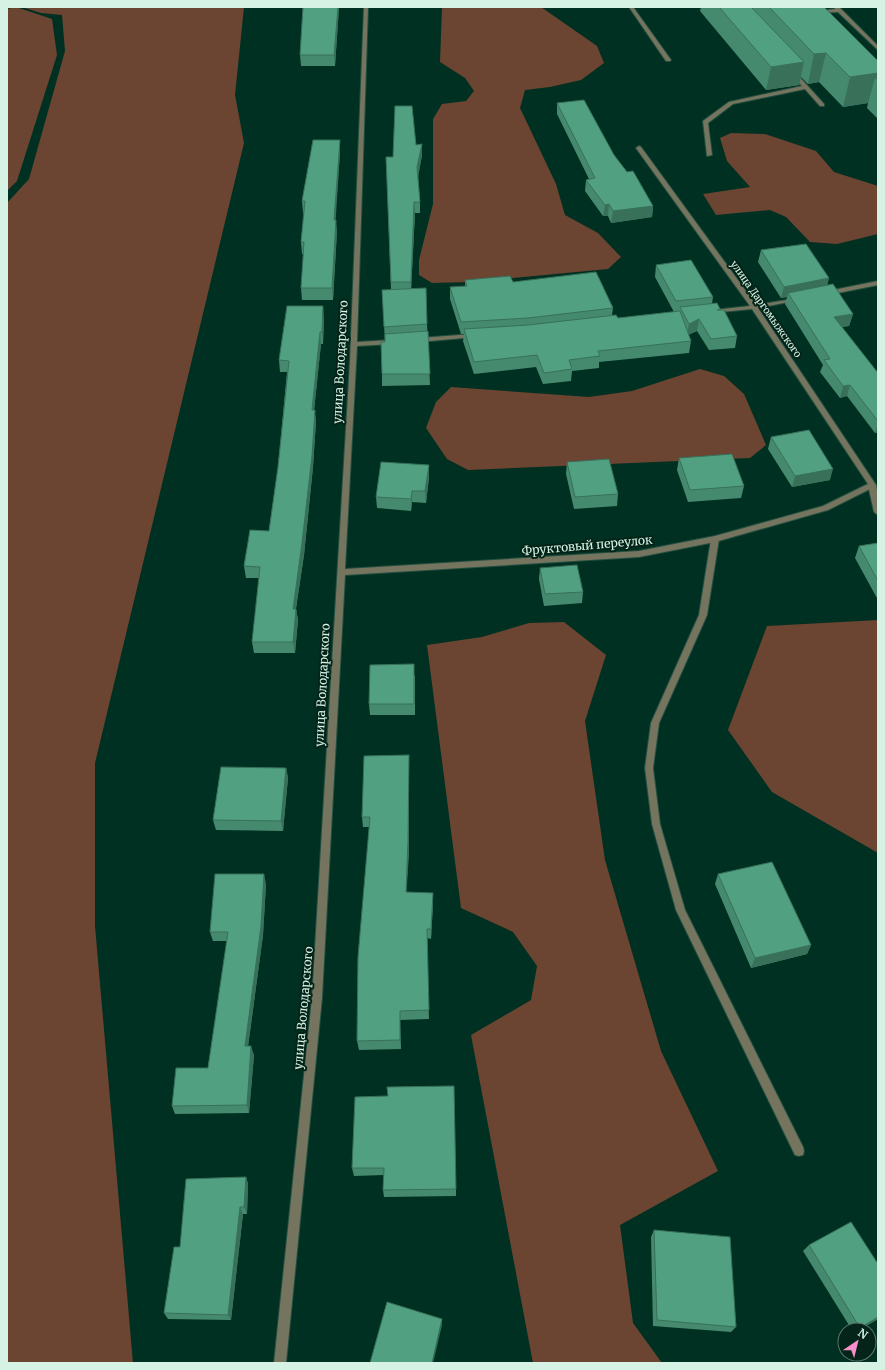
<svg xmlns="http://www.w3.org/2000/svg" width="885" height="1370" font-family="Merriweather,serif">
  <rect width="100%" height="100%" fill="#003021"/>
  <!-- green -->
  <g fill="#6b4432">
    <polygon points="16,7 52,19 57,55 17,181 7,191 7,9"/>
    <polygon points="25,7 244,7 235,95 244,143 95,763 95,926 133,1363 7,1363 7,203 29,179 65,51 62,15 41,13 25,8"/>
    <polygon points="442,7 541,7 597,46 604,63 581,80 550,87 525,90 520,108 556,184 565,215 598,233 621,257 608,269 472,282 432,283 419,275 419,260 433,204 433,119 442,104 466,101 474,91 465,78 440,62"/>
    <polygon points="731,133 765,134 816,151 834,172 878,186 878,234 837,244 810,242 786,217 770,210 716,215 703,194 750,187 727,161 720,138"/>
    <polygon points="700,369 724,376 744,394 766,445 750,458 468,470 447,459 426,428 436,402 451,387 589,397 632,391"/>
    <polygon points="878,620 878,853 772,792 728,730 767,626"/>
    <polygon points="564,622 606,655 585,721 605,860 661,1051 718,1171 620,1225 633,1323 662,1363 533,1363 471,1035 531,1000 537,966 513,932 461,908 427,645 482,637 529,623"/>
  </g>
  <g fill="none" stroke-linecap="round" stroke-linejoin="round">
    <!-- lane casing -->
    <g stroke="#224f40" stroke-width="2">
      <g id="lane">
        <polygon points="629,7 633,7 671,60 670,61 666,61"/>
        <polygon points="834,7 839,7 878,46 878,50 838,12 818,13 816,12 818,11 835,9"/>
        <polygon points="791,72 795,72 824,104 824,106 820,106 805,89 733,104 708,123 712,155 707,156 703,121 729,102 802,86 791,74"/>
        <polygon points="870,483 872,483 876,485 878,496 878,515 874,512 868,485"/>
        <polygon points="715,536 719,539 707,615 659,723 653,768 660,824 685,910 803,1147 804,1151 803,1155 799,1156 795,1155 676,910 652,824 645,768 651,723 699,615 711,539"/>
      </g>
    </g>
    <!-- street casing -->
    <g stroke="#224f40" stroke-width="2">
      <g id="street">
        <polygon points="364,7 368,7 357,342 391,340 394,342 391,344 357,346 345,569 639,551 715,536 823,506 868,484 752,309 711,313 711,311 713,310 750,306 636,148 639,146 641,147 756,305 799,298 799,300 758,308 876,485 874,487 828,510 715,542 639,557 345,575 322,998 286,1363 274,1363 312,998 350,361"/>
        <polygon points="878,281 878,285 828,295 825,293 828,291"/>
        <polygon points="473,334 475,335 475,337 419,342 416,340 419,338"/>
      </g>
    </g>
    <!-- lane -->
    <use href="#lane" fill="#75745f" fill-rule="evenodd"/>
    <!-- street -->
    <use href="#street" fill="#75745f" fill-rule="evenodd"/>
  </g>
  <!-- wall -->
  <g fill="#458a6f">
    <polygon points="339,7 335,66 301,66 300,55"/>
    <polygon points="701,7 824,7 878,61 878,119 867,108 868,103 843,107 819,82 808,84 801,77 799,85 766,90 700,11"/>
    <polygon points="557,103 614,155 653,206 652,217 611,223 608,216 603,216 585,191 586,180 589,179 557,114"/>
    <polygon points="416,145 422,155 418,176 420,202 420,213 415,213 411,289 427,324 430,385 382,386 382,374 385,342 382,290 391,290 386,157 393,157"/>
    <polygon points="340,152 335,220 337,231 333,300 302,300 301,288 304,254 302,254 301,242 304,213 303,213 302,201"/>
    <polygon points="761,250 829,278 827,285 853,314 849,326 842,327 878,373 878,433 875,433 847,396 840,398 820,372 823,365 785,304 787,297 781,298 758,262"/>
    <polygon points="656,265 713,297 712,304 720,310 737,336 735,348 709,350 697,331 688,335 691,341 689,353 599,362 599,368 572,371 571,381 543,384 536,367 474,374 463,341 464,334 461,334 450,299 450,287 465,287 465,280 513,282 613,308 612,315 618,318 674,312 655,277"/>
    <polygon points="324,318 323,344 321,344 314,410 316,421 313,467 304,555 296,609 298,620 295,653 254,653 252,642 259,578 246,578 244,566 269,531 278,467 287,372 280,372 279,360"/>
    <polygon points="771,437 830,480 792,487 768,449"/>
    <polygon points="679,458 744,486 741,498 688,502 677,470"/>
    <polygon points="567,462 618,494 617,506 574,509 566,474"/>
    <polygon points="429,465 429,477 426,503 412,502 411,511 377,508 376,497"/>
    <polygon points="878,543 878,600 855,558 859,546"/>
    <polygon points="540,568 583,592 582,603 544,606 539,579"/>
    <polygon points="415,675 415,715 370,715 369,704"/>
    <polygon points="409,755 409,852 406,892 433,903 431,939 427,938 429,1019 400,1020 401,1049 359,1050 357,1041 369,827 363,827 362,817"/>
    <polygon points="286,768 288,778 283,831 216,830 213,820"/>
    <polygon points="718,874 811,945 807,954 751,968 715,884"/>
    <polygon points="266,884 263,935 248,1046 254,1055 249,1113 175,1114 172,1106 208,1068 227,941 213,941 210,932"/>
    <polygon points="388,1096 456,1189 456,1196 384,1197 383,1190 384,1175 354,1176 352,1168"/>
    <polygon points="246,1177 248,1184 247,1214 243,1214 231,1320 168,1319 164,1313 180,1247"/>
    <polygon points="654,1230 736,1327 731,1332 653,1326 651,1237"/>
    <polygon points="809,1245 878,1264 878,1319 859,1330 852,1330 803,1251"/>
  </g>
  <!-- shaded-wall -->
  <g fill="#38705a">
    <polygon points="338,7 339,7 335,66 334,55"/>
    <polygon points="826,53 819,82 808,84 814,54"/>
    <polygon points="804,62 799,85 766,90 771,67"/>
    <polygon points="878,73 878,81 875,78 868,103 843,107 850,77"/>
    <polygon points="340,140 340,152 335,231 334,220"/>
    <polygon points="422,144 422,155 418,178 417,167"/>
    <polygon points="414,202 415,213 411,293 411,282"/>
    <polygon points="609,204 608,216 603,216 605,205"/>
    <polygon points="653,206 652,217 611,223 613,211"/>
    <polygon points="336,220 337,231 333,300 332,288"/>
    <polygon points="829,278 826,290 788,293 787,297 781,298 784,287"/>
    <polygon points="323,306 324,318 323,344 322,332"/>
    <polygon points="853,314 849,326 831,328 834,317"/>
    <polygon points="699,319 697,331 687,335 689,324"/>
    <polygon points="320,332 321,344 313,421 312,410"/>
    <polygon points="850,385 847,396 840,398 843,386"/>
    <polygon points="315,410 316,421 313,467 304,555 294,620 293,609"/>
    <polygon points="878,424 878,433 875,433"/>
    <polygon points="429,465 429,477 426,503 425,491"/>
    <polygon points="833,469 830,480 792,487 795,476"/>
    <polygon points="412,491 412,502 411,511 411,499"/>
    <polygon points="296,609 298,620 295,653 293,642"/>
    <polygon points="409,755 409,852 406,902 406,892"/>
    <polygon points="286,768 288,778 283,831 281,821"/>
    <polygon points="264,874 266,884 263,935 247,1055 245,1046"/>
    <polygon points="433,893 433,903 431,939 431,929"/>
    <polygon points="811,945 807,954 751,968 755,958"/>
    <polygon points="251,1046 254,1055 249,1113 247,1105"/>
    <polygon points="246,1177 248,1184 247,1214 244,1207"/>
    <polygon points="240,1207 243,1214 231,1320 228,1315"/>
    <polygon points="878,1317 878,1319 859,1330 857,1330 860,1328"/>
    <polygon points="442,1319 442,1325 433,1363 432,1363"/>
  </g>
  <!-- building -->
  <g fill="#50a081" stroke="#38705a">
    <polygon points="303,7 338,7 334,55 300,55"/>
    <polygon points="719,7 751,7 804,62 771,67"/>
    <polygon points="769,7 824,7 878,61 878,73 850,77 826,53 814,54"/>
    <polygon points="584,100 614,155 627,172 633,171 653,206 613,211 609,204 605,205 586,180 595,178 557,103"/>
    <polygon points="395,106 412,106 416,145 422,144 417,167 420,202 414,202 411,282 391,282 386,157 393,157"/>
    <polygon points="313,140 340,140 334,220 336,220 332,288 301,288 304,242 301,242 305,201 302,201"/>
    <polygon points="806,244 829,278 784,287 761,250"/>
    <polygon points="691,260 713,297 676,301 656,265"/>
    <polygon points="596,272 613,308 528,318 461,322 450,287 467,286 465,280 510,276 513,282"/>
    <polygon points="833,284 853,314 834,317 878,373 878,421 850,385 843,386 824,360 830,359 788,293"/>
    <polygon points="426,288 427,324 384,327 382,290"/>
    <polygon points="717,303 720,309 717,310 724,310 737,336 711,339 699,319 689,324 680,307"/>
    <polygon points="287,306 323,306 322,332 320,332 312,410 315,410 312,456 302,543 293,609 296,609 293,642 252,642 260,567 244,566 250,530 269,531 278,467 289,361 279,360"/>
    <polygon points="680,311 691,341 598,351 600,356 569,360 572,369 544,373 537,355 474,362 464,329 528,325 616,315 618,318"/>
    <polygon points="428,331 430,374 382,374 381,342 385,342 385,334"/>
    <polygon points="809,430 833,469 795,476 771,437"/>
    <polygon points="732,454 744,486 690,490 679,458"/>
    <polygon points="609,459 618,494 575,497 567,462"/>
    <polygon points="381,462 429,465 425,491 412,491 411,499 376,497"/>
    <polygon points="878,543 878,581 859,546"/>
    <polygon points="577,565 583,592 545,594 540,568"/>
    <polygon points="414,664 414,704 369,704 370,665"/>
    <polygon points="409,755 408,842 406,892 433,893 431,929 427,929 429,1010 400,1011 400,1040 357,1041 358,957 370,817 362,817 364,756"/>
    <polygon points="221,767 286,768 281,821 213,820"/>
    <polygon points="772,862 811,945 755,958 718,874"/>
    <polygon points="215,874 264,874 261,926 245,1046 251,1046 247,1105 172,1106 176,1068 208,1068 228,932 210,932"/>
    <polygon points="454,1086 456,1189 383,1190 384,1168 352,1168 355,1097 388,1096 387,1087"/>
    <polygon points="246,1177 244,1207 240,1207 228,1315 164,1313 174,1247 180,1247 186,1179"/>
    <polygon points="851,1222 878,1264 878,1317 860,1328 809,1245"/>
    <polygon points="654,1230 730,1237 736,1327 657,1320"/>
    <polygon points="387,1302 442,1319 432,1363 370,1363"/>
  </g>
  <g text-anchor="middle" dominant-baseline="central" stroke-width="4" stroke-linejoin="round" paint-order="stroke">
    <!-- far-street labels -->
    <g font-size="10" fill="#d5f2e4" stroke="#052419">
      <text transform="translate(766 309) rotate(55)">улица Даргомыжского</text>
    </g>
    <!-- street labels -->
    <g font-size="12" fill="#d5f2e4" stroke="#052419">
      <text transform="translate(340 362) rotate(-87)">улица Володарского</text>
      <text transform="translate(587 545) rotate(-5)">Фруктовый переулок</text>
      <text transform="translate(322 685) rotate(-87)">улица Володарского</text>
      <text transform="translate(303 1008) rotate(-85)">улица Володарского</text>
    </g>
  </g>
  <!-- border -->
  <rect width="885" height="1370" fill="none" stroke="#d5f2e4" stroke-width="16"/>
  <!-- north arrow -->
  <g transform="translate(857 1342) rotate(35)"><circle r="19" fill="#052419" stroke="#58766a"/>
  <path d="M0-3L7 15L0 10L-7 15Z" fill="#f98fca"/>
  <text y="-6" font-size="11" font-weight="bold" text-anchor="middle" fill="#d5f2e4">N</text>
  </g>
</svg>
